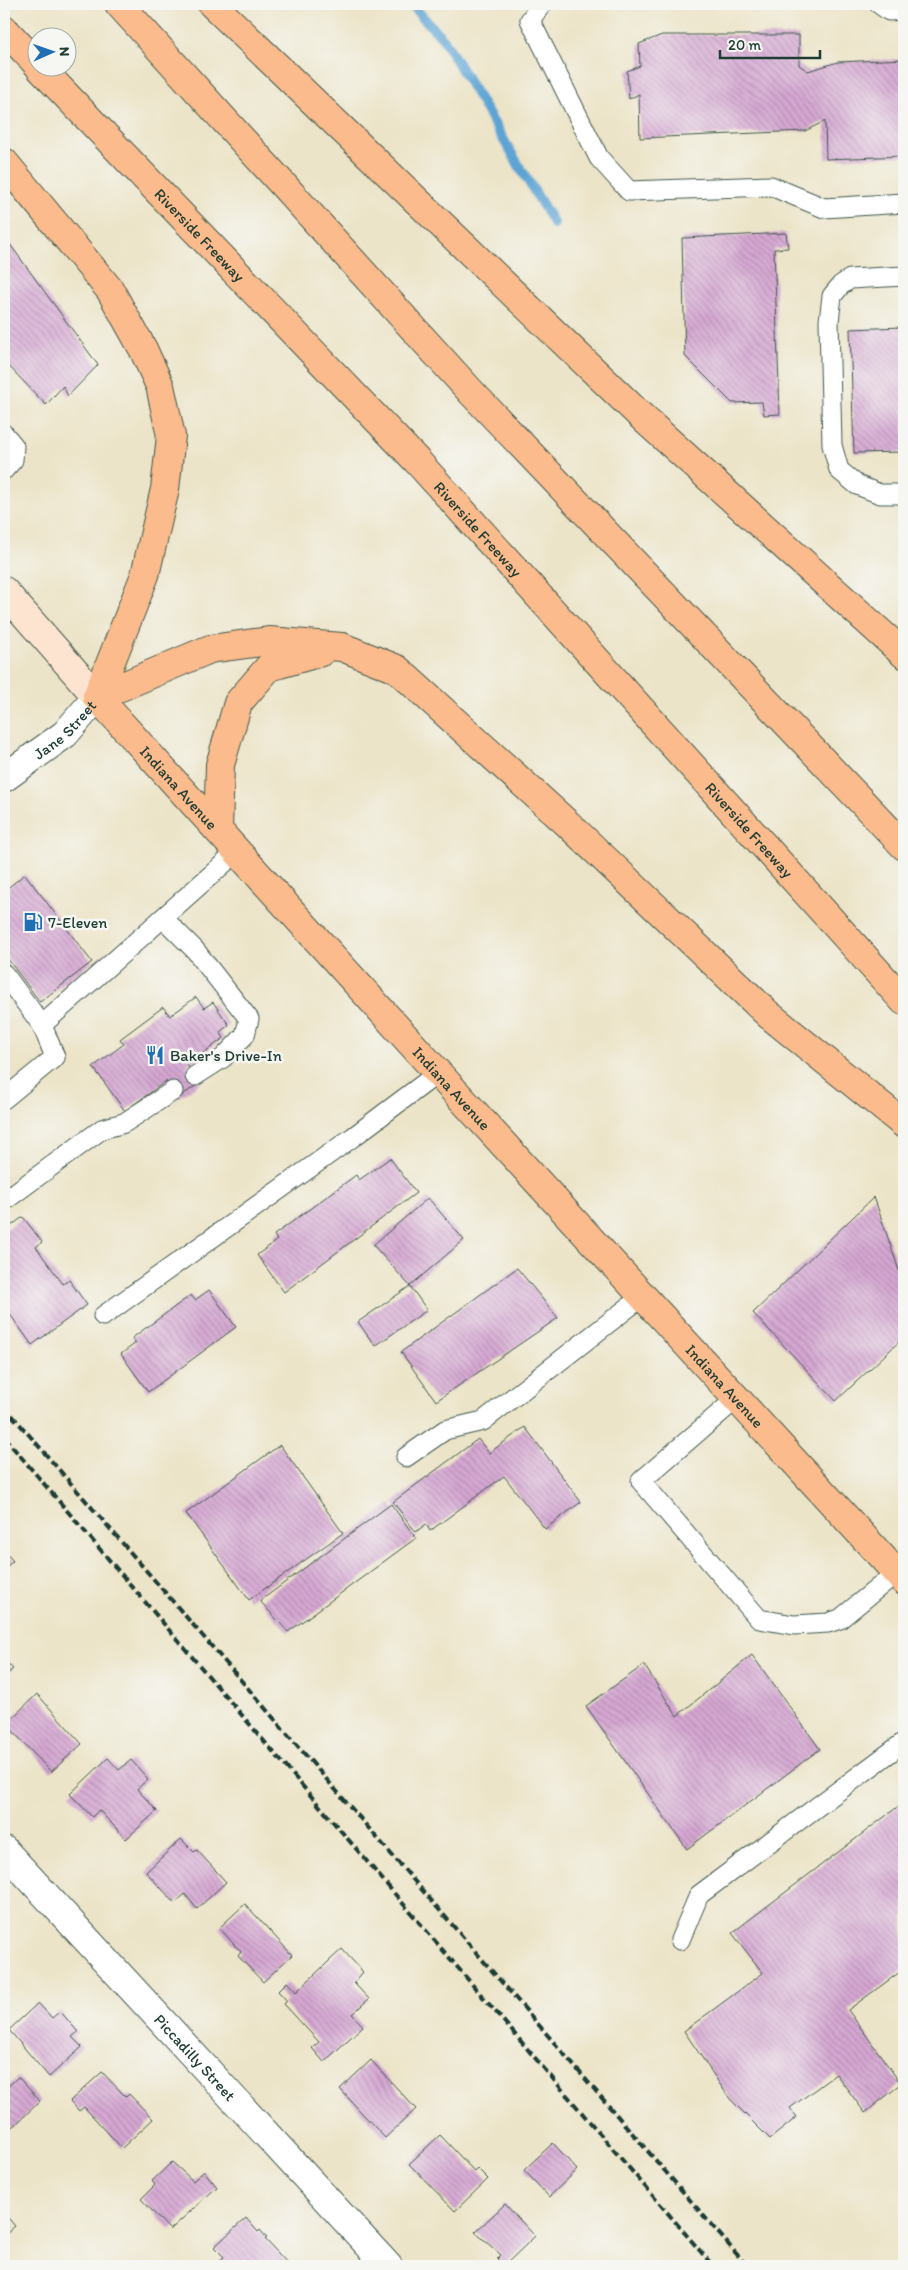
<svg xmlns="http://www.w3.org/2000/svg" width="908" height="2270" font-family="Itim,sans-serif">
  <defs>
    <pattern id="building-back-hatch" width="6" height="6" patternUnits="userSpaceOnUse" patternTransform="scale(1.25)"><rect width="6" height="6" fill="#d6a7d3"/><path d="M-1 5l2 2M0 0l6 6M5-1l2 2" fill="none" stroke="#ad89ac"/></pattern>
  </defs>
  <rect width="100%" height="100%" fill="#f6f6f2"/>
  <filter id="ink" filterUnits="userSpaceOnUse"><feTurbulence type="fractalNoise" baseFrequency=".02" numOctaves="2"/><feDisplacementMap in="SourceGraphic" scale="10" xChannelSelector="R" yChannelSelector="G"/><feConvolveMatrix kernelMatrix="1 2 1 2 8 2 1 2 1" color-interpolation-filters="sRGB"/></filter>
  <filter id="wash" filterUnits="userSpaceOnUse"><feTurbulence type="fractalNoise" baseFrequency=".0096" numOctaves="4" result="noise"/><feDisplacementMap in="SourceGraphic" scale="20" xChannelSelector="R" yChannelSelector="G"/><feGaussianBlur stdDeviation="1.12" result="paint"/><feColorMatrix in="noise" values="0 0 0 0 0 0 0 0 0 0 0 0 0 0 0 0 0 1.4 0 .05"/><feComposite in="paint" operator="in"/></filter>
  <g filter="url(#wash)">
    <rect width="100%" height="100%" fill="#ece4c8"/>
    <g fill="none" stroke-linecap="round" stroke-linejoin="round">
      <!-- stream -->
      <polyline stroke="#5da4d4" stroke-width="10" points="411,4 444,40 554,224"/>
    </g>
    <g id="blocks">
      <!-- building -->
      <g fill="url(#building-back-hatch)">
        <polygon points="662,35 799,35 799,65 808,71 838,62 904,59 904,156 826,159 825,121 805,131 640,138 639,94 629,99 627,71 640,66 639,44"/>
        <polygon points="786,233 788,248 774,249 780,414 764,415 762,402 732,403 685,356 682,238"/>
        <polygon points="4,236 98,365 68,396 63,386 46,405 4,361"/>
        <polygon points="904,327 904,452 854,453 850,329"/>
        <polygon points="25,874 92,962 40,1002 4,954 4,891"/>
        <polygon points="196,997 204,1008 213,1002 229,1025 220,1032 224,1038 187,1065 200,1083 178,1098 166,1081 125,1111 93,1067 124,1044 120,1039 163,1007 170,1016"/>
        <polygon points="390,1158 416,1193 284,1292 257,1255 277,1240 274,1235 356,1175 359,1180"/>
        <polygon points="874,1197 904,1285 904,1337 836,1401 753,1313"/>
        <polygon points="428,1198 464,1240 410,1286 373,1245"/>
        <polygon points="23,1217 42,1242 36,1247 63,1284 69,1280 87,1305 32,1345 4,1306 4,1231"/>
        <polygon points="517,1268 558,1318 436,1401 401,1352"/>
        <polygon points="410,1286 427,1310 375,1346 358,1322"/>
        <polygon points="209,1290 236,1327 148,1392 121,1354 136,1343 132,1338 191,1295 195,1300"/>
        <polygon points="525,1427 581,1502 545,1529 504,1476 430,1531 426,1524 416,1532 393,1502 478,1439 489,1453"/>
        <polygon points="280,1445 343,1533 249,1600 186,1513"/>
        <polygon points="391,1504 416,1538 288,1632 260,1601"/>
        <polygon points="4,1551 13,1561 4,1569"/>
        <polygon points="752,1655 820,1749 687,1849 586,1706 644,1665 677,1716"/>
        <polygon points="4,1659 13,1669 4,1677"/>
        <polygon points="37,1694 82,1744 51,1772 6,1724"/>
        <polygon points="108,1758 119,1770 131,1760 148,1779 137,1789 157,1811 126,1839 99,1810 92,1817 70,1794"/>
        <polygon points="904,1802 904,1969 848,2010 901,2084 865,2113 836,2074 790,2108 797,2117 770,2139 730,2099 684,2031 763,1973 732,1933"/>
        <polygon points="181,1839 194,1852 197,1850 226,1882 197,1909 185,1894 175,1903 146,1872"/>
        <polygon points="245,1904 292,1955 263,1982 238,1956 241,1952 219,1928"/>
        <polygon points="342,1949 363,1972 354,1983 369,1999 352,2014 363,2026 324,2062 312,2048 319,2042 284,2004 287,2001 278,1991 287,1982 296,1992"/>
        <polygon points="38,2003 52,2018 60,2011 78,2032 72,2037 82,2047 49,2077 9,2030"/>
        <polygon points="371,2060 416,2109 385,2138 340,2089"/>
        <polygon points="102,2072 126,2097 129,2094 153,2119 122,2148 84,2107 79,2111 70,2101"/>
        <polygon points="18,2077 40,2101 12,2128 4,2119 4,2090"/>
        <polygon points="440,2135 474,2171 477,2168 488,2179 455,2211 409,2164"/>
        <polygon points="553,2143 577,2170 549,2197 524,2170"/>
        <polygon points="172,2162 193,2181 204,2171 217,2187 170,2230 141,2199 155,2185 152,2181"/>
        <polygon points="505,2204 535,2236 504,2266 497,2259 501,2255 475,2232"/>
        <polygon points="4,2213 15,2226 4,2236"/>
        <polygon points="246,2218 258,2232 260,2230 267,2238 265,2239 290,2266 214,2266 224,2257 214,2247"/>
      </g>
    </g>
  </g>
  <g filter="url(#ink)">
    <use href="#blocks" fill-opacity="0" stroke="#3e564a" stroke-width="1"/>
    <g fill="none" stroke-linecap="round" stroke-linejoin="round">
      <!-- lane casing -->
      <g stroke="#3e564a" stroke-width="21">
        <g id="lane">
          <polyline points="542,4 530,20 599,158 629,191 771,186 824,208 904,203"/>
          <polyline points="879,4 889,11 904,10"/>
          <polyline points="904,276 850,279 841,285 832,296 829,321 832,445 839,470 857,485 880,494 904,494"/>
          <polyline points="4,434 14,446 13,460 4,470"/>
          <polyline points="163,918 195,950 249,1019 245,1035 223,1058 195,1076"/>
          <polyline points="4,974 42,1025 238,851"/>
          <polyline points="4,1099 55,1057 42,1025"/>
          <polyline points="4,1201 102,1129 124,1123 173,1091"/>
          <polyline points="103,1316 353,1137 438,1073"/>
          <polyline points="736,1399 641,1481 759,1619 794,1625 828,1623 840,1619 896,1573"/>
          <polyline points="406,1457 445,1430 483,1421 643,1296"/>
          <polyline points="680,1940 699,1895 904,1742"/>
        </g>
      </g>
      <!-- street casing -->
      <g stroke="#3e564a" stroke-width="30">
        <g id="street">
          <path id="s1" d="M4,778l61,-44 32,-37"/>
          <path id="s2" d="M4,1850l384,416"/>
        </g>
      </g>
      <!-- secondary casing -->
      <g stroke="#3e564a" stroke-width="30">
        <polyline id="secondary" points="4,591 97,697"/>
      </g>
      <!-- primary casing -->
      <g stroke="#3e564a" stroke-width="30">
        <g id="primary">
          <path id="s3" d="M97,697l341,376 466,508"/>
        </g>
      </g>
      <!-- highway casing -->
      <g stroke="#3e564a" stroke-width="30">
        <g id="highway">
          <polyline points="119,4 472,393 904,846"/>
          <polyline points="212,4 643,418 904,654"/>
          <polyline points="4,29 38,65"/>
          <path id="s4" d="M40,68l377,393 487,540"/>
          <polyline points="4,162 110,290 143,349 160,386 171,436 165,489 145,575 97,697"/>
          <polyline points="97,697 210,649 269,641 342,647 397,669 569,825 769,1015 904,1124"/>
          <polyline points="218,830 220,765 238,703 269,667 321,652"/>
        </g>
      </g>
      <!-- lane -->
      <use href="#lane" stroke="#fff" stroke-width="19"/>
      <!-- street -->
      <use href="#street" stroke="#fff" stroke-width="28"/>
      <!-- secondary -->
      <use href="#secondary" stroke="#fde4d1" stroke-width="28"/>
      <!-- primary -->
      <use href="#primary" stroke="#fbbb8c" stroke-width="28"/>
      <!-- highway -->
      <use href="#highway" stroke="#fbbb8c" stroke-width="28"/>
      <!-- rail -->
      <g stroke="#1f3d34" stroke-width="4" stroke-dasharray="8 4" stroke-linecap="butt">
        <polyline points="4,1406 747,2266"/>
        <polyline points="4,1437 713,2266"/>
      </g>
    </g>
  </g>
  <!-- icons -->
  <defs>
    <g id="fuel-bare" transform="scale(1.5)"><path d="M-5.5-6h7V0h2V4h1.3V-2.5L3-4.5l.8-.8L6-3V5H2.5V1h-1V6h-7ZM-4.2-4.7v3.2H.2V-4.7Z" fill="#1f6fb2" stroke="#f6f6f2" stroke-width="2.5" paint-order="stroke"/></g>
    <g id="restaurant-bare" transform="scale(1.5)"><path d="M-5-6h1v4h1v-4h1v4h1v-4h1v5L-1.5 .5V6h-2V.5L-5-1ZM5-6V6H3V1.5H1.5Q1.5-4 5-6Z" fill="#1f6fb2" stroke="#f6f6f2" stroke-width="2.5" paint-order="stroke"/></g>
  </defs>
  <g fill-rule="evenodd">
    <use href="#fuel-bare" x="33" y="922"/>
    <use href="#restaurant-bare" x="155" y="1055"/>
  </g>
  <g text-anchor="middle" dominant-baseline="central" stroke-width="5" stroke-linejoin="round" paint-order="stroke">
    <!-- street labels -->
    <g font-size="16" fill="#1f3d34" stroke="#f6f6f2">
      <text stroke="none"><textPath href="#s4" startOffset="231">Riverside Freeway</textPath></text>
      <text stroke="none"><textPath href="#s4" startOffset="636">Riverside Freeway</textPath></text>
      <text stroke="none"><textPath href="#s1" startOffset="78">Jane Street</textPath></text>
      <text stroke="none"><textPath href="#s3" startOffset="122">Indiana Avenue</textPath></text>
      <text stroke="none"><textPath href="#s4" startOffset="1041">Riverside Freeway</textPath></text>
      <text stroke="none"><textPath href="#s3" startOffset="528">Indiana Avenue</textPath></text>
      <text stroke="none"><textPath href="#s3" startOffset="932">Indiana Avenue</textPath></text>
      <text stroke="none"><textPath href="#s2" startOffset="282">Piccadilly Street</textPath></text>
    </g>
    <!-- poi labels -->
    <g font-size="16" fill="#1f3d34" stroke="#f6f6f2" text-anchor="start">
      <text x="48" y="922">7-Eleven</text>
      <text x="170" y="1055">Baker's Drive-In</text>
    </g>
  </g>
  <!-- margin -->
  <rect width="908" height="2270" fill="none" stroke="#f6f6f2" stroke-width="20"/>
  <!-- north arrow -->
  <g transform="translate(52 52) rotate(88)"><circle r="24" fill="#f6f6f2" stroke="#a0aca6"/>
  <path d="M0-4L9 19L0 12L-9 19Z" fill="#1f6fb2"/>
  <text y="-8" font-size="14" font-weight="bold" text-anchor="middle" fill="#1f3d34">N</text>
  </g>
  <!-- scale -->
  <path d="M720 50v8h100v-8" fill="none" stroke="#1f3d34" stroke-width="2.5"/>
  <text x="728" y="50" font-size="15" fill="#1f3d34" stroke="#f6f6f2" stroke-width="4" paint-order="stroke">20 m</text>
</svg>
